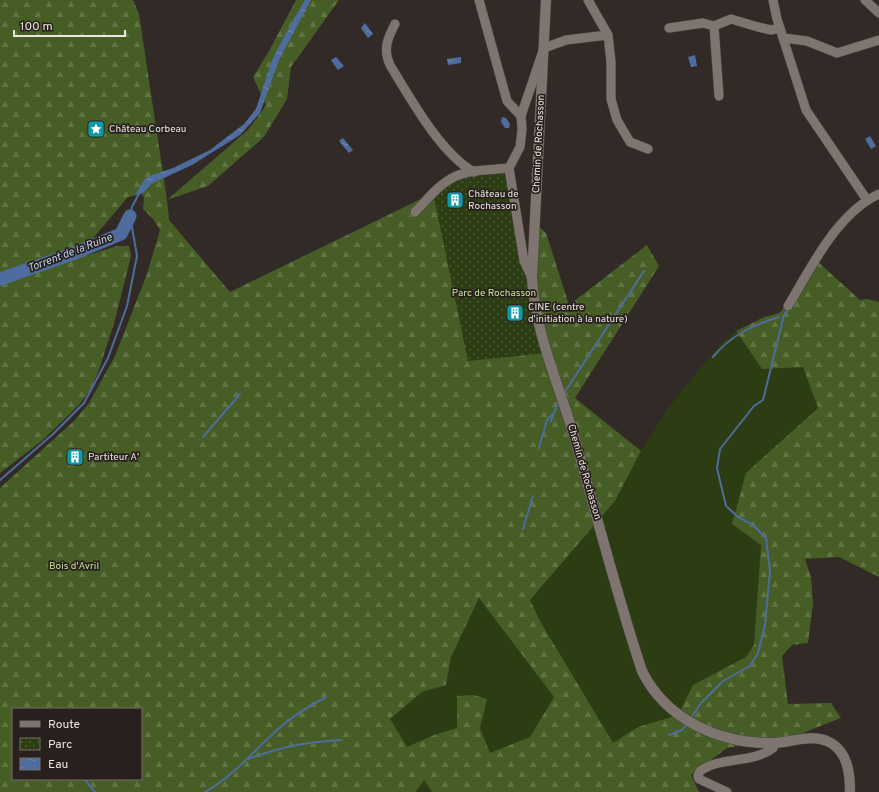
<svg xmlns="http://www.w3.org/2000/svg" width="879" height="792" font-family="Overpass,sans-serif">
  <defs>
    <pattern id="forest-firs" width="22" height="20" patternUnits="userSpaceOnUse"><rect width="22" height="20" fill="#465d25"/><path d="M5 1l3.5 6h-7zM16 11l3.5 6h-7z" fill="#617444"/></pattern>
    <pattern id="park-dots" width="8" height="8" patternUnits="userSpaceOnUse"><rect width="8" height="8" fill="#2c3d13"/><path d="M2 2h.1M6 6h.1" fill="none" stroke="#4b5935" stroke-width="1.8" stroke-linecap="round"/></pattern>
    <pattern id="water-ripples" width="26" height="14" patternUnits="userSpaceOnUse"><rect width="26" height="14" fill="#4e6c9e"/><path d="M2 4q2-2 4 0t4 0M15 11q2-2 4 0t4 0" fill="none" stroke="#7088b0"/></pattern>
  </defs>
  <rect width="100%" height="100%" fill="#322a26"/>
  <!-- green -->
  <g fill="#2c3d13">
    <polygon points="736,331 762,369 803,366 818,408 746,473 761,545 754,645 746,657 693,685 678,715 638,727 613,744 540,621 530,600 615,501 641,451 669,407 720,344"/>
    <polygon points="479,598 554,697 530,737 490,753 480,728 487,699 457,728 434,735 407,748 390,719 422,692 446,685 451,657"/>
    <polygon points="424,780 432,792 417,792"/>
  </g>
  <!-- forest -->
  <path fill="url(#forest-firs)" fill-rule="evenodd" d="M0,0h133l6,14 28,186 82,-71 17,-24 -13,-28 16,-26 27,-51h43l-48,67 -4,32 -23,38 -56,49 -41,14 2,20 61,72 203,-99 105,128 -3,-98 11,10 23,72 78,-60 12,21 -84,132 66,53 -26,50 -85,99 10,21 73,122 25,-16 40,-12 15,-30 53,-28 8,-12 7,-100 -29,-21 14,-51 72,-65 -15,-41 -41,2 -26,-38 26,-13 17,-5 13,-14 24,-39 44,40 7,-1 12,3v275l-40,-20 -34,2 6,18 2,27 -5,39 -16,2 -10,11 6,48 43,-1 10,15 -46,18 -68,12 -36,27 8,17h-267l-8,-12 -8,12h-416v-304l75,-68 14,-17 26,-47 32,-82 13,-44 -7,-11 -10,-10 1,-11 -2,-4 -14,3 -40,47 -18,8 18,3 29,-9h12l2,10 -16,64 -16,50 -10,22 -11,14 -35,34 -43,33zM479,598l75,99 -24,40 -40,16 -10,-25 7,-29 -13,-4 -17,1v32l-23,7 -27,12 -17,-28 32,-27 24,-7 5,-28zM13,709h128v70h-128z"/>
  <!-- park -->
  <polygon fill="url(#park-dots)" points="509,168 547,353 468,361 433,193 448,180"/>
  <!-- water -->
  <g fill="url(#water-ripples)">
    <polygon points="305,0 311,0 279,60 260,113 240,135 192,165 151,184 143,193 135,195 144,180 152,175 173,168 210,150 244,124 256,109 272,60 286,33"/>
    <polygon points="365,23 373,34 368,38 361,28"/>
    <polygon points="695,55 697,66 691,67 688,57"/>
    <polygon points="336,57 344,66 338,70 331,60"/>
    <polygon points="461,57 461,63 448,65 447,59"/>
    <polygon points="502,117 506,118 510,124 509,128 505,128 501,122"/>
    <polygon points="870,136 876,146 871,149 865,139"/>
    <polygon points="343,138 353,150 349,153 339,141"/>
  </g>
  <g fill="none" stroke-linecap="round" stroke-linejoin="round">
    <!-- stream -->
    <g stroke="#4e6c9e" stroke-width="2">
      <path d="M713,357c18,-22 40,-32 66,-40"/>
      <polyline points="564,393 644,271"/>
      <polyline points="551,421 558,402"/>
      <polyline points="203,437 240,394"/>
      <polyline points="539,448 547,420 554,413"/>
      <polyline points="0,480 53,434 84,403 108,358 127,306 137,256 130,216 132,207 140,192"/>
      <polyline points="523,529 533,496"/>
      <polyline points="691,718 701,703 723,681 750,666 758,653 765,625 770,571 766,538 753,525 738,517 726,506 717,468 720,449 754,406 763,400 784,315 789,309"/>
      <polyline points="669,735 682,730 686,725"/>
      <path d="M248,759c33,-12 57,-17 93,-19"/>
      <polyline points="84,779 95,792"/>
      <path d="M205,792c27,-15 49,-41 72,-62 15,-14 32,-24 49,-33"/>
    </g>
    <!-- river -->
    <polyline stroke="#4e6c9e" stroke-width="13" points="0,279 75,253 121,234 130,216"/>
    <!-- street casing -->
    <g stroke="#4c4542" stroke-width="10">
      <g id="street">
        <polyline points="479,0 507,101 521,116 522,129 520,147 509,168 524,261 532,278"/>
        <polyline points="588,0 608,35 611,62 611,99 617,120 630,142 648,149"/>
        <polyline points="773,0 777,19 806,110 867,200"/>
        <polyline points="865,0 879,13"/>
        <path d="M395,24c-8,15 -12,26 -5,41 20,33 51,89 84,107"/>
        <polyline points="714,26 719,96"/>
        <polyline points="669,28 703,23 714,26 731,19 758,27 771,30 780,28"/>
        <polyline points="784,38 807,41 837,53 879,40"/>
        <polyline points="521,116 544,48 566,40 608,35"/>
        <path d="M415,212c11,-11 24,-28 39,-35 16,-8 37,-7 55,-9"/>
        <path d="M788,306c23,-38 49,-93 91,-112"/>
        <path d="M727,792l-28,-13 -1,-3 2,-5c21,-15 52,-7 73,-23l2,-5"/>
      </g>
    </g>
    <!-- secondary casing -->
    <g stroke="#4c4542" stroke-width="11">
      <path id="secondary" d="M546,0l-14,278c3,54 26,104 41,155 23,79 43,160 69,238 24,49 78,73 132,72 19,-1 39,-10 57,0 17,10 19,31 19,49"/>
    </g>
    <!-- street -->
    <use href="#street" stroke="#7f7570" stroke-width="9"/>
    <!-- secondary -->
    <use href="#secondary" stroke="#7f7570" stroke-width="10"/>
  </g>
  <!-- icons -->
  <defs>
    <g id="sight-square" transform="scale(0.9)"><rect x="-9" y="-9" width="18" height="18" rx="4" fill="#0f9aa8" stroke="#28201c"/><path d="M0-6L1.8-2.2L6-1.7L2.9 1.2L3.7 5.4L0 3.3L-3.7 5.4L-2.9 1.2L-6-1.7L-1.8-2.2Z" fill="#fff"/></g>
    <g id="building-square" transform="scale(0.9)"><rect x="-9" y="-9" width="18" height="18" rx="4" fill="#0f9aa8" stroke="#28201c"/><path d="M-4-6H4V6H1V3H-1V6H-4ZM-2.5-4.3h1.7v1.8h-1.7ZM.8-4.3h1.7v1.8H.8ZM-2.5-1h1.7V.8h-1.7ZM.8-1h1.7V.8H.8Z" fill="#fff"/></g>
  </defs>
  <g fill-rule="evenodd">
    <use href="#sight-square" x="96" y="129"/>
    <use href="#building-square" x="455" y="200"/>
    <use href="#building-square" x="515" y="313"/>
    <use href="#building-square" x="75" y="457"/>
  </g>
  <g text-anchor="middle" dominant-baseline="central" stroke-width="3.5" stroke-linejoin="round" paint-order="stroke">
    <!-- poi labels -->
    <g font-size="10" fill="#ebe5e2" stroke="#28201c" text-anchor="start">
      <text x="109" y="129">Château Corbeau</text>
      <text x="468" y="194">Château de<tspan x="468" dy="12">Rochasson</tspan></text>
      <text x="528" y="307">CINE (centre<tspan x="528" dy="12">d'initiation à la nature)</tspan></text>
      <text x="88" y="457">Partiteur A'</text>
    </g>
    <!-- street labels -->
    <g font-size="10" fill="#ebe5e2" stroke="#28201c">
      <text transform="translate(539 144) rotate(-87)">Chemin de Rochasson</text>
      <text transform="translate(584 472) rotate(74)">Chemin de Rochasson</text>
    </g>
    <!-- park labels -->
    <g font-size="10" fill="#c2e894" stroke="#28201c">
      <text x="494" y="293">Parc de Rochasson</text>
      <text x="74" y="566">Bois d'Avril</text>
    </g>
    <!-- water labels -->
    <g font-size="11" font-style="italic" fill="#c0d2f0" stroke="#28201c">
      <text transform="translate(70 253) rotate(-21)">Torrent de la Ruine</text>
    </g>
  </g>
  <!-- legend -->
  <rect x="12" y="708" width="130" height="72" fill="#28201c" stroke="#766f6b"/>
  <rect x="20" y="721" width="20" height="6" fill="#7f7570" stroke="#766f6b"/>
  <text x="48" y="728" font-size="12" fill="#ebe5e2">Route</text>
  <rect x="20" y="738" width="20" height="12" fill="url(#park-dots)" stroke="#766f6b"/>
  <text x="48" y="748" font-size="12" fill="#ebe5e2">Parc</text>
  <rect x="20" y="758" width="20" height="12" fill="url(#water-ripples)" stroke="#766f6b"/>
  <text x="48" y="768" font-size="12" fill="#ebe5e2">Eau</text>
  <!-- scale -->
  <path d="M14 30v6h111v-6" fill="none" stroke="#ebe5e2" stroke-width="2"/>
  <text x="20" y="30" font-size="12" fill="#ebe5e2" stroke="#28201c" stroke-width="3" paint-order="stroke">100 m</text>
</svg>
